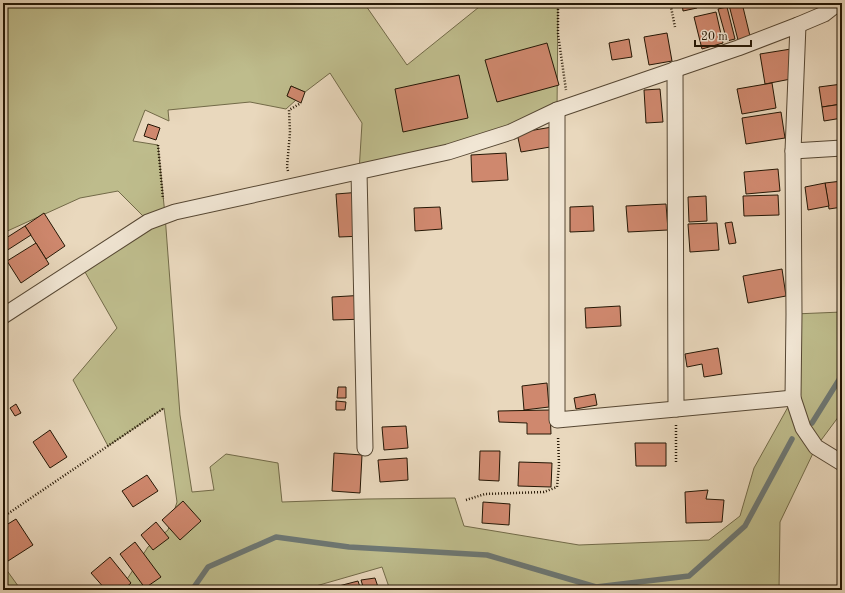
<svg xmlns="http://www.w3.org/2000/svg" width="845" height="593" font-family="'Old Standard TT',serif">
  <rect width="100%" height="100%" fill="#e9d8bd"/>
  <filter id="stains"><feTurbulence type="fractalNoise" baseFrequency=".005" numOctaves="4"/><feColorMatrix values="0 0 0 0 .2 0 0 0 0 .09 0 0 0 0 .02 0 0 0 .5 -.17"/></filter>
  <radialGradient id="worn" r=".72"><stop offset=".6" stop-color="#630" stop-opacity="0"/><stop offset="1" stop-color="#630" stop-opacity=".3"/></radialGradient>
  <!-- green -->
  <g fill="#bebc8c" stroke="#726a48">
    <polygon points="3,3 364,3 407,65 484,3 558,3 557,110 532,122 359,172 362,123 330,73 305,92 291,86 287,96 296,100 286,109 250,102 168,110 169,121 145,110 133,141 158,145 165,215 180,415 192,492 214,490 210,467 226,454 278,463 282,502 367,499 455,498 464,526 579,545 709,540 740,516 754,468 793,398 794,314 842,312 842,412 816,447 780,522 779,590 390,590 382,567 302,590 120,590 148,547 168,530 177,502 164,408 108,446 73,380 117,328 81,265 148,221 118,191 80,198 3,233"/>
    <polygon points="3,565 21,590 3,590"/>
  </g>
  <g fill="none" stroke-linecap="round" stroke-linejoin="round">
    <!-- stream -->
    <g stroke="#6d7773" stroke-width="5.5">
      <polyline points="812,423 842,375"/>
      <polyline points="192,590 208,567 276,537 349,547 487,555 596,587 689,576 745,526 792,439"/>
    </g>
  </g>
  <!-- building -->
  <g fill="#cf886e" stroke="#251705">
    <polygon points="682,3 696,3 697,8 683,11"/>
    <polygon points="739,3 742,3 750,36 738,40 729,5"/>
    <polygon points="727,7 735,39 727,41 718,9"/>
    <polygon points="716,12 723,43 702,49 694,17"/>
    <polygon points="667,33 672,61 649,65 644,37"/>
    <polygon points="629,39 632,57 612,60 609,43"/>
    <polygon points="547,43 559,85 497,102 485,60"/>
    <polygon points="791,49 796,78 765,84 760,54"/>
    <polygon points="459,75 468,118 403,132 395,89"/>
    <polygon points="772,83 776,108 742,114 737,89"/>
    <polygon points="842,84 842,104 822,107 819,87"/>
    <polygon points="291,86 305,92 301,103 287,96"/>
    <polygon points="660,89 663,122 646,123 644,90"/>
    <polygon points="842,104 842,118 824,121 822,107"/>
    <polygon points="781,112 785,138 746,144 742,118"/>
    <polygon points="148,124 160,128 156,140 144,136"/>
    <polygon points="552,127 556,146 521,152 517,133"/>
    <polygon points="506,153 508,180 472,182 471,155"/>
    <polygon points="778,169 780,191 746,194 744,172"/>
    <polygon points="842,181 842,207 829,209 825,183"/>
    <polygon points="825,183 829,206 808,210 805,187"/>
    <polygon points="361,192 364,236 339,237 336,194"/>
    <polygon points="778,195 779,215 744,216 743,196"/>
    <polygon points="706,196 707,221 689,222 688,197"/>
    <polygon points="666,204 668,230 628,232 626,206"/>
    <polygon points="593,206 594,231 570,232 570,207"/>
    <polygon points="440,207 442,229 415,231 414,208"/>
    <polygon points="44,213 65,246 46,259 25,226"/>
    <polygon points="732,222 736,243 729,244 725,223"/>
    <polygon points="717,223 719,250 690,252 688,224"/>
    <polygon points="25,226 31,235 6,251 3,247 3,240"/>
    <polygon points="36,243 49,264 21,283 7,261"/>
    <polygon points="782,269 786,296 748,303 743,276"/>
    <polygon points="366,295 367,319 333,320 332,297"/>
    <polygon points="620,306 621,326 586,328 585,308"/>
    <polygon points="718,348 722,374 704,377 702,364 687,367 685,354"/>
    <polygon points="547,383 549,407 524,410 522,386"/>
    <polygon points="338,387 346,387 346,398 337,398"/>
    <polygon points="595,394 597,405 576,409 574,398"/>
    <polygon points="336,401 346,402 345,410 336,410"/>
    <polygon points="16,404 21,413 15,416 10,408"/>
    <polygon points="550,410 551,434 527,434 527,423 499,422 498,411"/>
    <polygon points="406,426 408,448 384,450 382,427"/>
    <polygon points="50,430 67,457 50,468 33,442"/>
    <polygon points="635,443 666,443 666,466 636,466"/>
    <polygon points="480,451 500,451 499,481 479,480"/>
    <polygon points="334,453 362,455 360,493 332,491"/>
    <polygon points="407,458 408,480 380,482 378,460"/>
    <polygon points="519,462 552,463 551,487 518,486"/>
    <polygon points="147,475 158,491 133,507 122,491"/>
    <polygon points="708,490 706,499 724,500 722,522 686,523 685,492"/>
    <polygon points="183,501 201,521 180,540 162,520"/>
    <polygon points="483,502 510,504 509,525 482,523"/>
    <polygon points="16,519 33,545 8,561 3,553 3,527"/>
    <polygon points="156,522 169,538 153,550 141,535"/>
    <polygon points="135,542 161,577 145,588 120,554"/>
    <polygon points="110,557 131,583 123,590 106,590 91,573"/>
    <polygon points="375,578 378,587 364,590 361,580"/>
    <polygon points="358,581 361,590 332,590 331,588"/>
  </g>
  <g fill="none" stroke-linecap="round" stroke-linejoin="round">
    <!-- street casing -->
    <g stroke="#564733" stroke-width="17">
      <g id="street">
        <polyline points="798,25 793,151 794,314 793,398 803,428 816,447 842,463"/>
        <polyline points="675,69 676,409 793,398"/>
        <polyline points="557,110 557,420 676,409"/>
        <polyline points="793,151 842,148"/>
        <polyline points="359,172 365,448"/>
        <polyline points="3,316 148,222 175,212 448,152 511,132 557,110 738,48 798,25 824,14 838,3"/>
      </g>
    </g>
    <!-- path -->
    <g stroke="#251705" stroke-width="2.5" stroke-dasharray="1 2" stroke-linecap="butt">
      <polyline points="558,3 558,34 566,90"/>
      <polyline points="669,3 671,7 675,27"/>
      <polyline points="158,145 163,199"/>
      <polyline points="288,171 287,167 290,132 289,110 301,103"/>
      <polyline points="676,425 676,463"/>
      <polyline points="466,500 485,494 544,492 557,487 559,465 558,436"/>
      <polyline points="3,517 164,408"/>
    </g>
    <!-- street -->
    <use href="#street" stroke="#f1e6d4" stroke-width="15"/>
  </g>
  <!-- margin -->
  <rect width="845" height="593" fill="none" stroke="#e9d8bd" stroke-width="16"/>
  <rect x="4" y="4" width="837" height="585" fill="none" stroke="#251705" stroke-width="2"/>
  <rect x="8" y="8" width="829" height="577" fill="none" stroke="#251705"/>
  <!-- scale -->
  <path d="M695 40v6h56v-6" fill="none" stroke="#251705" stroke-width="2"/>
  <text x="701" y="40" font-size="12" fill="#251705" stroke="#f1e6d4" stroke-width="3" paint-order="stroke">20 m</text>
  <rect width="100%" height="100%" filter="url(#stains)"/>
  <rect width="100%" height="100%" fill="url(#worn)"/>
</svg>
